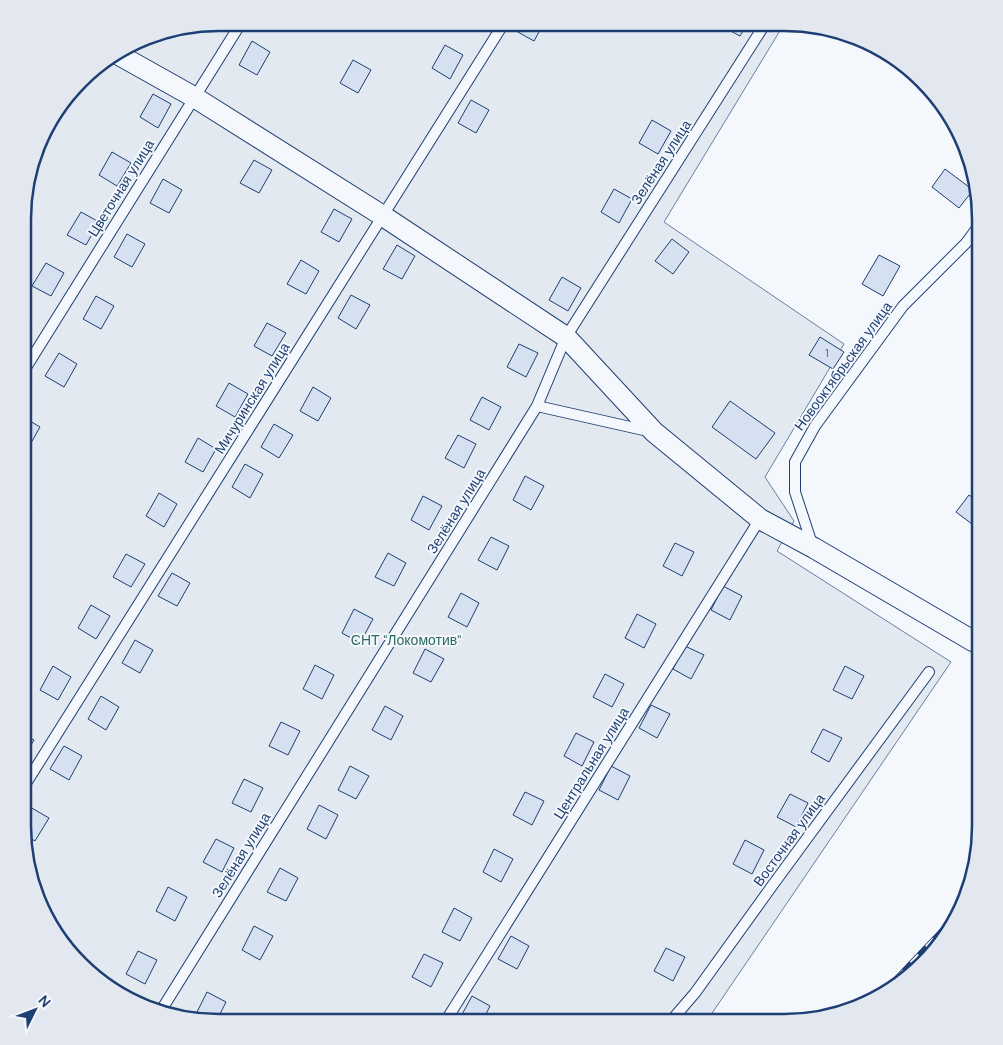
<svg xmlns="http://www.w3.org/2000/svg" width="1003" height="1045" font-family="'DM Sans',sans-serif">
  <rect width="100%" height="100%" fill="#f4f7fb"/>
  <!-- green -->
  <polygon fill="#e3e9f0" stroke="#687fa3" points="219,23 784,24 664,222 844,344 765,477 794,521 777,551 951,662 706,1022 207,1022 121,996 56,935 33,889 23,838 26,181 49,121 90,71 156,33"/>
  <!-- building -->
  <g fill="#d5e0f0" stroke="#1d3f73">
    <polygon points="520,23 544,23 534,41 516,31"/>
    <polygon points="723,24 747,24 740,36 721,26"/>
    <polygon points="252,41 270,52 257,75 239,65"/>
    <polygon points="445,45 463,55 450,79 432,68"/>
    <polygon points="353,60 371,70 358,93 340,83"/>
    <polygon points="153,94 171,104 158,128 140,117"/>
    <polygon points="471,100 489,110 476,133 458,123"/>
    <polygon points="652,120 671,131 658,154 639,143"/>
    <polygon points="112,152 131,163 117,186 99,175"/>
    <polygon points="254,160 272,170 259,193 240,183"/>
    <polygon points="945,169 973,190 959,208 932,187"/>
    <polygon points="163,179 182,190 169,213 150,203"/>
    <polygon points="614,189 632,199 619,223 601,212"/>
    <polygon points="334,209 352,219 339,242 321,232"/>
    <polygon points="81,212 99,222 86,245 67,235"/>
    <polygon points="127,234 145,244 132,267 114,257"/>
    <polygon points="672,239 689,252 673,274 655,261"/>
    <polygon points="397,245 415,256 402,279 383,269"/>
    <polygon points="879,255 900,266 883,296 862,284"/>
    <polygon points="301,260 319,271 306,294 287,284"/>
    <polygon points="46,263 64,273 51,296 32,286"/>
    <polygon points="562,277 581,288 568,311 549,300"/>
    <polygon points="351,295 370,305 356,329 338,318"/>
    <polygon points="96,296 114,306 101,329 83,319"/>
    <polygon points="267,323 286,333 272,356 254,346"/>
    <polygon points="820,337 844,352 833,369 809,355"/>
    <polygon points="519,344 538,353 526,377 507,367"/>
    <polygon points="59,353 77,364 64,387 45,376"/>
    <polygon points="229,383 248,394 235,417 216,406"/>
    <polygon points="313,387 331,398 318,421 300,411"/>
    <polygon points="482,397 501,407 489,430 470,420"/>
    <polygon points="730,401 775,433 756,459 712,427"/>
    <polygon points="25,418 40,427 27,450 25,448"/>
    <polygon points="274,424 293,435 279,458 261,447"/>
    <polygon points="458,435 476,444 464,468 445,458"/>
    <polygon points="198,438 216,449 203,472 185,462"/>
    <polygon points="245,464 263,474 250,498 232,487"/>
    <polygon points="525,476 544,486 531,510 513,500"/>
    <polygon points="159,493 177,504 164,527 146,516"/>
    <polygon points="969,495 980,503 980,530 956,512"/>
    <polygon points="423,496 442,506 429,530 411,520"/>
    <polygon points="491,537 509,546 497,570 478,560"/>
    <polygon points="675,543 694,552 682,576 663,566"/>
    <polygon points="388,553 406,563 394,586 375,577"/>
    <polygon points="126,554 145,564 131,587 113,577"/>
    <polygon points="172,573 190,583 177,606 158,596"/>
    <polygon points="723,586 742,596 730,620 711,610"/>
    <polygon points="461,593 479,603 467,627 448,617"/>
    <polygon points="91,605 110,616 96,639 78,628"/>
    <polygon points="354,609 373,619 360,643 342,633"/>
    <polygon points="637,614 656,624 644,648 625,638"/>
    <polygon points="135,640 153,650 140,673 122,663"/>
    <polygon points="685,646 704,655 691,679 673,669"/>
    <polygon points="425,649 444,659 431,682 413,673"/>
    <polygon points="315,665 334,675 322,699 303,689"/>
    <polygon points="53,666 71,677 58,700 40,690"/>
    <polygon points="845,666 864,676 852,699 833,690"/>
    <polygon points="605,674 624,684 612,707 593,697"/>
    <polygon points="101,696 119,707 106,730 88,719"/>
    <polygon points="651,705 670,714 657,738 639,728"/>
    <polygon points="385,706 403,716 391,740 372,730"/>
    <polygon points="281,722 300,731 288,755 269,746"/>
    <polygon points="823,729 842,738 829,762 811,752"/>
    <polygon points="576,733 594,742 582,766 564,756"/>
    <polygon points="23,734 34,740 23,758"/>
    <polygon points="64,746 82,756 69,780 50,769"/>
    <polygon points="350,766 369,776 356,799 338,790"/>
    <polygon points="611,766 630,776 618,800 599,790"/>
    <polygon points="244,779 263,788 251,812 232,803"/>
    <polygon points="525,792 544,801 532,825 513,815"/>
    <polygon points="790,794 808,803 796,827 777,817"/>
    <polygon points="319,805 338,815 326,839 307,829"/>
    <polygon points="30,807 49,818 35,841 23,834 23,820"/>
    <polygon points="216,839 234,848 222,872 203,862"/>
    <polygon points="745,840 764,850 752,874 733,864"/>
    <polygon points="494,849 513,859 501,882 483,872"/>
    <polygon points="280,868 298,878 286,901 267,892"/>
    <polygon points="168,887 187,897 175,921 156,911"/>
    <polygon points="454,908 472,918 460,941 442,932"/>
    <polygon points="254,926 273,936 260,960 242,950"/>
    <polygon points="511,936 529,946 517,969 498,959"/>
    <polygon points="666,948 685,957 673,981 654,971"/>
    <polygon points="138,951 157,960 145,984 126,974"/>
    <polygon points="424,954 443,963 431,987 412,977"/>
    <polygon points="207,992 226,1002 216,1022 207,1022 195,1016"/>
    <polygon points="472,996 490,1006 482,1022 464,1022 459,1020"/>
  </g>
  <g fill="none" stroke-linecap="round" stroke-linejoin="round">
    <!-- lane casing -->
    <g stroke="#1d3f73" stroke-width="12">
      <g id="lane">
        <polyline points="25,369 241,23"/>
        <polyline points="537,406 648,431"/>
        <polyline points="813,547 795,492 795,462 815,426 903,306 966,243 980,224"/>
        <polyline points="23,788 504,23"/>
        <polyline points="162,1009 537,406 566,337 765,24"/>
        <polyline points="445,1022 760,519"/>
        <polyline points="670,1022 695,993 772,886 929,672"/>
      </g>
    </g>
    <!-- street casing -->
    <g stroke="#1d3f73" stroke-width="22">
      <polyline id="street" points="119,55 194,97 383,216 566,337 654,432 760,519 814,548 973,641 980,634"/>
    </g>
    <!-- lane -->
    <use href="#lane" stroke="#f4f7fb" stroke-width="10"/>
    <!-- street -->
    <use href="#street" stroke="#f4f7fb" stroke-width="20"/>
    <!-- rail casing -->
    <g stroke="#1d3f73" stroke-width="5.5">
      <polyline id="rail" points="881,995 957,915"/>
    </g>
    <!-- rail -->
    <use href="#rail" stroke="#f4f7fb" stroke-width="4" stroke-dasharray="11" stroke-linecap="butt"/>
  </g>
  <g text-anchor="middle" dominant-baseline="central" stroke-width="4" stroke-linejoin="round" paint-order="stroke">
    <!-- number labels -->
    <g font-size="11" fill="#4b6792">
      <text x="827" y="353">1</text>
    </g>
    <!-- street labels -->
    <g font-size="14" fill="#1d3f73" stroke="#f4f7fb">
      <text transform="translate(661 162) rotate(-57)">Зелёная улица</text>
      <text transform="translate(121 188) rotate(-58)">Цветочная улица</text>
      <text transform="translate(843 366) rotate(-54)">Новооктябрьская улица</text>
      <text transform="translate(252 398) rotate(-58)">Мичуринская улица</text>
      <text transform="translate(456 511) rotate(-58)">Зелёная улица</text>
      <text transform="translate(591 763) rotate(-58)">Центральная улица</text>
      <text transform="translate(789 840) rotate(-54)">Восточная улица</text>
      <text transform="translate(241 855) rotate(-58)">Зелёная улица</text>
    </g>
    <!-- park labels -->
    <g font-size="14" fill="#2c6c60" stroke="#f4f7fb">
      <text x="406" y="640">СНТ "Локомотив"</text>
    </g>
  </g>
  <!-- crop -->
  <path d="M0 0H1003V1045H0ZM219 31H784A188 188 0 0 1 972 219V826A188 188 0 0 1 784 1014H219A188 188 0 0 1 31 826V219A188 188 0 0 1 219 31Z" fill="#e3e8f0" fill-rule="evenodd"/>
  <path fill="none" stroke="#1d3f73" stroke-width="2.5" d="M219 31H784A188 188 0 0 1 972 219V826A188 188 0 0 1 784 1014H219A188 188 0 0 1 31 826V219A188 188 0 0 1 219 31Z"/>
  <!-- north arrow -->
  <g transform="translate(35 1010) rotate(48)" stroke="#f4f7fb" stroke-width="4" paint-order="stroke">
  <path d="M0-4L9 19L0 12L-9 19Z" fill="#1d3f73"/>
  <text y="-8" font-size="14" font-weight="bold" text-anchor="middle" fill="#1d3f73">N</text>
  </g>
</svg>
